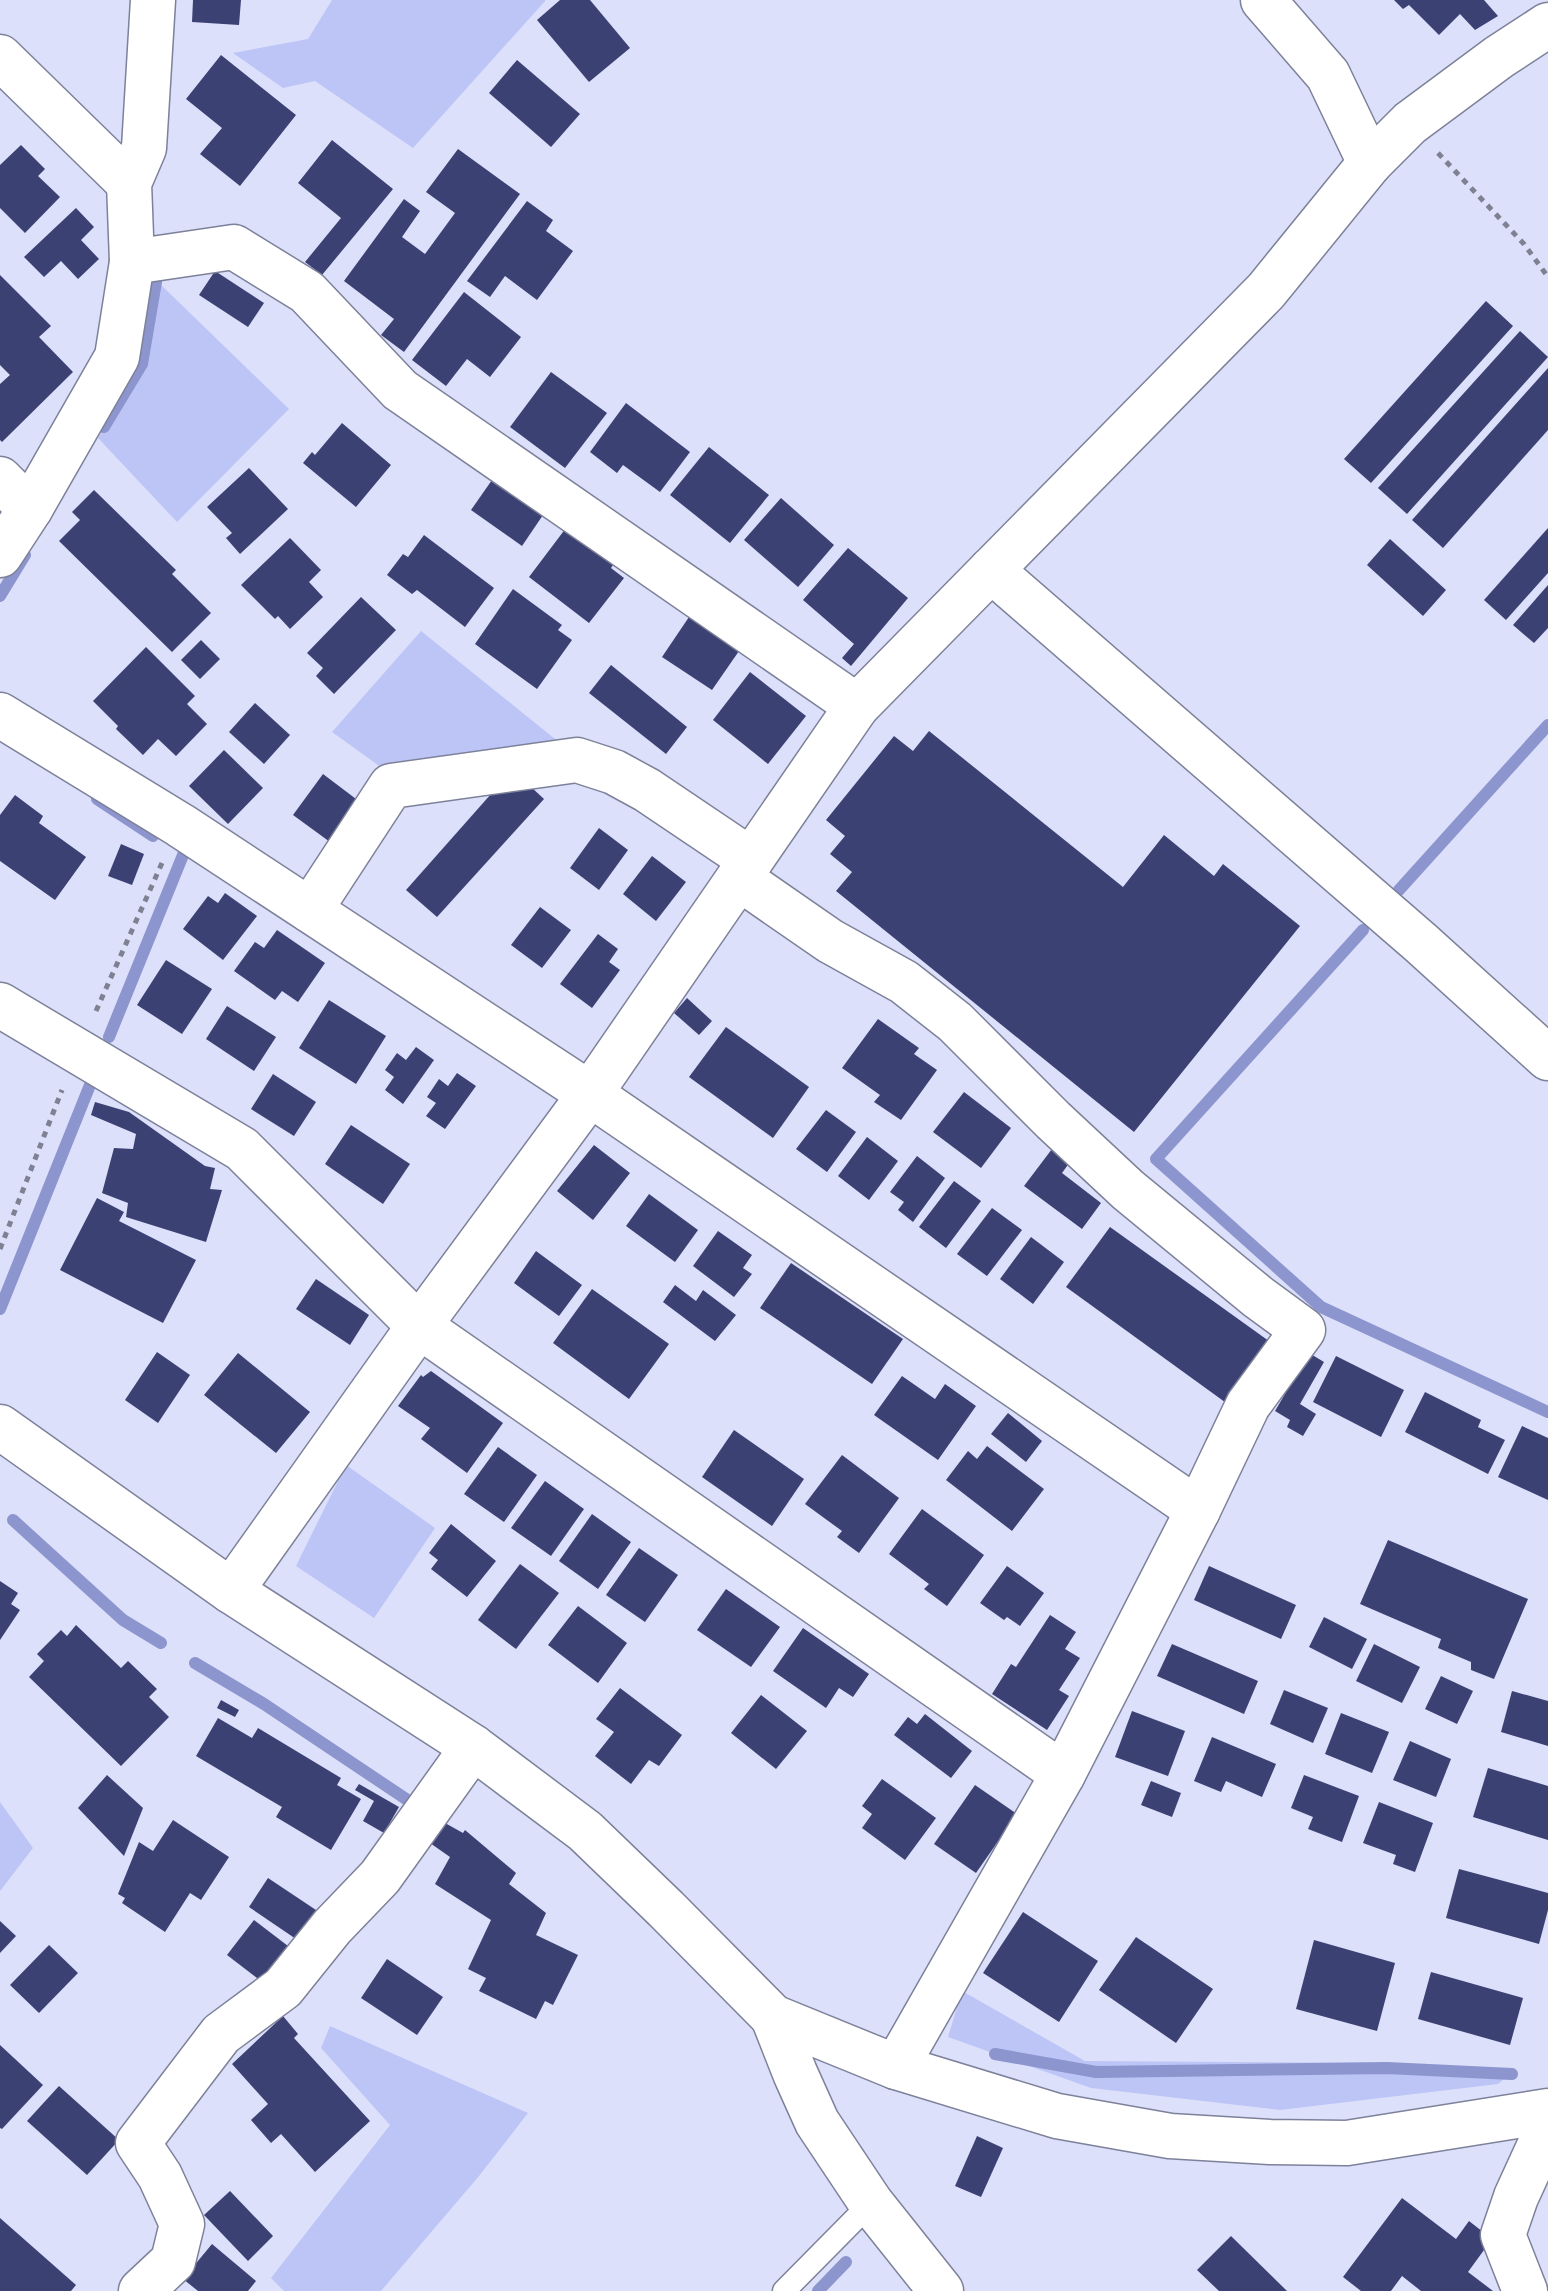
<svg xmlns="http://www.w3.org/2000/svg" width="1548" height="2291" font-family="'DM Sans',sans-serif">
  <rect width="100%" height="100%" fill="#dce0fb"/>
  <!-- green -->
  <g fill="#bdc5f6">
    <polygon points="332,0 546,0 413,148 315,81 283,88 233,53 308,39"/>
    <polygon points="160,284 289,409 177,522 98,438 146,364"/>
    <polygon points="421,631 560,743 392,775 332,732"/>
    <polygon points="346,1465 435,1528 374,1618 296,1566"/>
    <polygon points="0,1802 33,1848 0,1891"/>
    <polygon points="962,1991 1085,2061 1387,2063 1515,2070 1498,2084 1280,2110 1091,2088 948,2037"/>
    <polygon points="330,2026 528,2113 479,2176 381,2291 284,2291 271,2278 390,2125 321,2048"/>
  </g>
  <g fill="none" stroke-linecap="round" stroke-linejoin="round">
    <!-- stream -->
    <g stroke="#8c95cd" stroke-width="12">
      <polyline points="104,427 142,364 156,282"/>
      <polyline points="0,596 25,555"/>
      <polyline points="97,799 153,836"/>
      <polyline points="1399,890 1548,725"/>
      <polyline points="1363,930 1156,1159 1321,1307 1548,1412"/>
      <polyline points="109,1037 183,855"/>
      <polyline points="0,1309 90,1085"/>
      <polyline points="13,1520 123,1620 161,1643"/>
      <polyline points="195,1663 264,1704 406,1799"/>
      <polyline points="995,2054 1096,2072 1387,2068 1512,2074"/>
      <polyline points="818,2291 846,2262"/>
    </g>
  </g>
  <!-- building -->
  <g fill="#3c4173">
    <polygon points="193,0 241,0 239,25 192,22"/>
    <polygon points="560,0 590,0 630,48 589,82 537,20"/>
    <polygon points="1394,0 1484,0 1498,16 1475,30 1460,14 1439,35 1409,5 1403,9"/>
    <polygon points="221,55 296,115 240,186 200,154 222,128 186,99"/>
    <polygon points="517,60 580,114 551,147 489,93"/>
    <polygon points="332,140 393,189 322,275 305,262 341,218 298,183"/>
    <polygon points="21,145 45,169 38,176 60,197 25,233 0,208 0,165"/>
    <polygon points="458,149 520,194 404,352 381,335 394,319 344,281 404,199 420,211 402,237 425,254 455,213 426,192"/>
    <polygon points="527,201 553,220 546,231 573,251 537,300 505,276 490,297 467,281"/>
    <polygon points="76,208 94,227 81,240 99,259 78,279 61,261 44,277 24,257"/>
    <polygon points="215,271 264,303 248,327 199,295"/>
    <polygon points="0,275 51,326 39,337 73,372 2,442 0,440 0,384 10,375 0,365"/>
    <polygon points="464,292 521,337 490,377 467,359 446,386 412,360"/>
    <polygon points="1486,301 1513,326 1371,483 1344,459"/>
    <polygon points="1520,331 1548,357 1407,514 1378,488"/>
    <polygon points="1548,368 1548,430 1443,548 1412,520"/>
    <polygon points="551,372 607,413 565,468 510,427"/>
    <polygon points="626,403 690,452 660,492 623,465 617,473 590,452"/>
    <polygon points="342,423 391,465 356,507 303,463 312,452 315,455"/>
    <polygon points="709,447 769,495 730,543 670,495"/>
    <polygon points="249,468 288,509 240,554 226,538 232,533 207,507"/>
    <polygon points="492,480 543,515 522,546 471,510"/>
    <polygon points="94,490 176,570 172,574 211,613 172,652 59,541 80,520 72,512"/>
    <polygon points="781,498 834,545 798,587 744,540"/>
    <polygon points="566,528 613,565 611,568 624,578 589,623 529,577"/>
    <polygon points="1548,528 1548,573 1506,620 1484,600"/>
    <polygon points="424,535 494,588 465,627 417,590 412,594 387,575 403,554 408,557"/>
    <polygon points="290,538 321,570 309,582 323,597 290,629 278,616 275,619 241,585"/>
    <polygon points="1390,539 1446,590 1423,616 1367,565"/>
    <polygon points="848,548 908,598 851,666 842,658 854,644 803,600"/>
    <polygon points="1548,585 1548,628 1534,643 1513,625"/>
    <polygon points="513,589 562,625 558,630 572,640 537,689 475,644"/>
    <polygon points="361,597 396,630 334,694 316,676 323,668 307,653"/>
    <polygon points="689,617 739,651 712,690 662,657"/>
    <polygon points="201,640 220,659 200,679 181,660"/>
    <polygon points="146,647 195,696 187,704 207,724 176,756 158,739 143,755 116,729 118,726 93,701"/>
    <polygon points="611,665 687,727 666,754 589,693"/>
    <polygon points="750,672 806,716 768,764 713,720"/>
    <polygon points="255,703 290,735 264,764 229,732"/>
    <polygon points="929,731 1123,887 1164,835 1214,876 1223,864 1300,926 1134,1132 836,891 852,872 830,854 845,836 826,820 894,736 913,751"/>
    <polygon points="224,750 263,788 228,824 189,786"/>
    <polygon points="323,774 360,802 330,842 293,815"/>
    <polygon points="530,786 544,799 437,917 406,890 491,794"/>
    <polygon points="15,795 43,816 39,823 86,857 55,900 0,861 0,815"/>
    <polygon points="599,828 628,850 599,890 570,868"/>
    <polygon points="121,844 144,854 132,885 108,876"/>
    <polygon points="652,856 686,882 656,921 623,894"/>
    <polygon points="225,893 257,916 223,960 183,929 208,896 218,903"/>
    <polygon points="540,907 571,930 542,968 511,945"/>
    <polygon points="277,930 325,963 298,1002 282,991 275,1000 234,971 255,942 264,948"/>
    <polygon points="598,934 618,949 609,962 620,970 592,1008 560,984"/>
    <polygon points="166,960 212,989 182,1034 137,1005"/>
    <polygon points="687,998 712,1021 699,1035 674,1013"/>
    <polygon points="329,1000 386,1036 356,1084 299,1048"/>
    <polygon points="227,1006 276,1037 254,1071 206,1039"/>
    <polygon points="878,1019 919,1048 914,1054 937,1070 901,1120 874,1102 880,1095 842,1068"/>
    <polygon points="726,1027 809,1087 773,1138 689,1077"/>
    <polygon points="416,1047 434,1060 403,1104 385,1090 394,1077 385,1070 397,1053 406,1060"/>
    <polygon points="457,1073 476,1086 445,1129 426,1116 436,1103 427,1097 439,1079 448,1086"/>
    <polygon points="273,1074 316,1102 294,1136 251,1109"/>
    <polygon points="964,1092 1011,1128 981,1168 933,1132"/>
    <polygon points="95,1102 129,1112 205,1166 215,1168 210,1189 222,1190 206,1242 126,1217 128,1203 102,1193 114,1148 133,1149 136,1134 91,1115"/>
    <polygon points="826,1110 856,1132 827,1172 796,1149"/>
    <polygon points="351,1125 410,1164 383,1204 325,1164"/>
    <polygon points="867,1137 898,1161 869,1200 838,1176"/>
    <polygon points="594,1145 630,1173 593,1220 557,1191"/>
    <polygon points="1052,1149 1070,1162 1062,1173 1101,1203 1082,1229 1024,1186"/>
    <polygon points="917,1156 945,1178 913,1222 898,1210 904,1202 890,1192"/>
    <polygon points="954,1181 981,1201 946,1248 919,1227"/>
    <polygon points="649,1194 698,1230 675,1262 626,1226"/>
    <polygon points="97,1198 124,1212 119,1221 196,1260 163,1323 60,1270"/>
    <polygon points="992,1208 1022,1230 987,1276 957,1254"/>
    <polygon points="1110,1227 1273,1344 1229,1405 1066,1287"/>
    <polygon points="718,1231 752,1255 743,1268 752,1274 734,1297 693,1266"/>
    <polygon points="1031,1237 1064,1262 1033,1304 1000,1279"/>
    <polygon points="536,1251 582,1285 559,1316 514,1283"/>
    <polygon points="791,1263 903,1339 872,1384 760,1308"/>
    <polygon points="316,1279 369,1315 350,1345 296,1309"/>
    <polygon points="675,1285 696,1301 703,1290 736,1315 715,1341 663,1302"/>
    <polygon points="592,1289 669,1344 629,1399 553,1343"/>
    <polygon points="157,1352 190,1375 158,1423 125,1400"/>
    <polygon points="238,1353 310,1412 276,1453 204,1395"/>
    <polygon points="1309,1353 1324,1362 1300,1404 1316,1414 1303,1436 1287,1427 1290,1420 1275,1411"/>
    <polygon points="1336,1356 1404,1390 1381,1437 1313,1402"/>
    <polygon points="431,1371 503,1423 467,1473 421,1439 430,1428 398,1406 421,1375 423,1377"/>
    <polygon points="902,1376 935,1399 945,1384 976,1406 938,1460 874,1415"/>
    <polygon points="1425,1392 1481,1420 1478,1427 1505,1440 1488,1474 1405,1432"/>
    <polygon points="1008,1413 1042,1441 1026,1462 991,1434"/>
    <polygon points="1522,1426 1548,1438 1548,1500 1498,1477"/>
    <polygon points="734,1430 804,1479 772,1526 702,1477"/>
    <polygon points="987,1446 1044,1489 1012,1531 946,1480 968,1451 977,1459"/>
    <polygon points="498,1447 537,1475 504,1522 464,1494"/>
    <polygon points="842,1455 899,1498 859,1553 837,1537 842,1531 805,1504"/>
    <polygon points="545,1481 584,1509 551,1556 511,1528"/>
    <polygon points="922,1509 984,1555 947,1606 924,1589 929,1584 889,1554"/>
    <polygon points="592,1514 631,1542 598,1589 559,1561"/>
    <polygon points="451,1524 496,1561 467,1597 431,1569 438,1560 429,1553"/>
    <polygon points="1388,1540 1528,1599 1494,1679 1471,1670 1471,1662 1438,1648 1441,1639 1360,1604"/>
    <polygon points="639,1548 678,1575 645,1622 606,1595"/>
    <polygon points="520,1564 559,1593 516,1649 478,1620"/>
    <polygon points="1007,1566 1044,1593 1020,1626 1007,1617 1004,1620 980,1603"/>
    <polygon points="1209,1566 1296,1605 1281,1639 1194,1600"/>
    <polygon points="0,1581 18,1593 11,1604 20,1610 0,1640"/>
    <polygon points="726,1589 780,1627 751,1667 697,1630"/>
    <polygon points="578,1606 627,1643 598,1683 548,1645"/>
    <polygon points="1050,1615 1076,1632 1065,1649 1080,1658 1059,1690 1069,1696 1047,1730 992,1694 1011,1664 1016,1667"/>
    <polygon points="1324,1617 1367,1639 1352,1669 1309,1647"/>
    <polygon points="76,1625 121,1668 128,1661 157,1689 149,1697 169,1717 121,1766 29,1677 44,1661 37,1654 61,1630 67,1636"/>
    <polygon points="803,1628 869,1674 853,1697 839,1688 826,1708 773,1671"/>
    <polygon points="1172,1644 1258,1681 1244,1714 1157,1676"/>
    <polygon points="1374,1644 1420,1667 1402,1703 1356,1681"/>
    <polygon points="1441,1676 1473,1691 1457,1724 1425,1709"/>
    <polygon points="620,1688 682,1735 659,1766 649,1760 631,1784 595,1756 614,1732 596,1719"/>
    <polygon points="1284,1690 1328,1708 1313,1743 1270,1724"/>
    <polygon points="1512,1691 1548,1701 1548,1746 1501,1732"/>
    <polygon points="761,1695 807,1731 776,1769 731,1733"/>
    <polygon points="221,1700 239,1710 235,1717 217,1708"/>
    <polygon points="1132,1711 1185,1731 1168,1776 1115,1757"/>
    <polygon points="1341,1713 1389,1732 1372,1773 1325,1754"/>
    <polygon points="925,1714 972,1751 951,1778 894,1735 908,1717 917,1724"/>
    <polygon points="218,1718 252,1738 258,1728 341,1778 337,1785 361,1799 331,1850 276,1817 282,1807 196,1756"/>
    <polygon points="1212,1737 1276,1764 1262,1797 1226,1781 1221,1792 1194,1781"/>
    <polygon points="1410,1741 1451,1759 1436,1797 1393,1780"/>
    <polygon points="1488,1768 1548,1786 1548,1840 1473,1817"/>
    <polygon points="107,1775 143,1808 124,1856 78,1808"/>
    <polygon points="1304,1775 1359,1796 1342,1842 1308,1829 1313,1817 1291,1808"/>
    <polygon points="882,1779 936,1818 905,1860 862,1828 872,1814 862,1806"/>
    <polygon points="1151,1781 1181,1793 1172,1817 1141,1805"/>
    <polygon points="359,1784 399,1807 384,1833 363,1821 374,1801 355,1790"/>
    <polygon points="975,1785 1017,1814 976,1873 934,1844"/>
    <polygon points="1379,1802 1433,1823 1415,1872 1393,1864 1396,1855 1363,1843"/>
    <polygon points="173,1820 229,1857 201,1900 190,1893 165,1932 122,1903 125,1898 118,1894 139,1842 153,1851"/>
    <polygon points="445,1823 463,1833 465,1830 516,1873 509,1884 546,1913 536,1935 578,1955 553,2005 545,2001 536,2019 479,1991 486,1978 468,1969 491,1920 435,1884 450,1857 430,1843"/>
    <polygon points="1459,1869 1548,1893 1548,1910 1539,1944 1446,1918"/>
    <polygon points="268,1878 316,1910 296,1939 249,1907"/>
    <polygon points="1023,1912 1098,1961 1059,2022 983,1973"/>
    <polygon points="254,1920 288,1946 261,1981 227,1955"/>
    <polygon points="0,1921 16,1936 0,1953"/>
    <polygon points="1136,1937 1213,1989 1176,2043 1099,1990"/>
    <polygon points="1314,1940 1395,1963 1377,2031 1296,2009"/>
    <polygon points="49,1945 78,1973 39,2013 10,1985"/>
    <polygon points="387,1959 443,1997 417,2035 361,1998"/>
    <polygon points="1431,1972 1523,1998 1510,2045 1418,2019"/>
    <polygon points="283,2016 298,2034 294,2038 370,2121 315,2172 281,2134 271,2143 251,2120 268,2104 232,2064"/>
    <polygon points="0,2045 43,2085 2,2129 0,2128"/>
    <polygon points="59,2086 119,2140 87,2175 27,2121"/>
    <polygon points="977,2136 1003,2148 981,2197 955,2186"/>
    <polygon points="230,2191 273,2236 248,2261 204,2215"/>
    <polygon points="1402,2198 1456,2239 1469,2221 1492,2239 1468,2272 1493,2291 1421,2291 1402,2276 1391,2291 1361,2291 1343,2277"/>
    <polygon points="0,2218 76,2285 71,2291 0,2291"/>
    <polygon points="1231,2236 1287,2291 1219,2291 1197,2270"/>
    <polygon points="212,2244 256,2281 248,2291 198,2291 183,2279"/>
  </g>
  <g fill="none" stroke-linecap="round" stroke-linejoin="round">
    <!-- lane casing -->
    <g stroke="#7d8199" stroke-width="25">
      <polyline id="lane" points="784,2291 871,2203"/>
    </g>
    <!-- street casing -->
    <g stroke="#7d8199" stroke-width="47">
      <g id="street">
        <polyline points="1263,0 1328,75 1370,163"/>
        <polyline points="0,57 129,183"/>
        <polyline points="132,262 234,247 307,292 400,390 857,706"/>
        <polyline points="0,479 30,509"/>
        <polyline points="0,555 30,509 117,357 132,262 129,183 144,148 153,0"/>
        <polyline points="991,570 1421,943 1548,1058"/>
        <polyline points="0,715 180,825 590,1094 1198,1510"/>
        <polyline points="739,878 830,941 904,982 955,1022 1053,1120 1128,1190 1258,1297 1303,1330 1248,1405 1198,1510 1063,1774 896,2067"/>
        <polyline points="310,910 391,786 577,760 614,772 647,790 751,860"/>
        <polyline points="0,1005 242,1149 419,1326 1063,1774"/>
        <polyline points="231,1591 419,1326 590,1094 857,706 1266,291 1370,163 1410,123 1499,57 1548,25"/>
        <polyline points="141,2291 173,2261 182,2224 160,2176 138,2143 221,2034 283,1988 332,1927 380,1877 473,1747"/>
        <polyline points="1525,2291 1503,2235 1516,2197 1548,2127"/>
      </g>
    </g>
    <!-- secondary casing -->
    <g stroke="#7d8199" stroke-width="47">
      <g id="secondary">
        <polyline points="0,1427 231,1591 473,1747 585,1831 666,1909 773,2017 896,2067 1057,2116 1170,2136 1270,2142 1347,2143 1548,2111"/>
        <polyline points="773,2017 795,2073 817,2122 871,2203 941,2291"/>
      </g>
    </g>
    <!-- path -->
    <g stroke="#7e8192" stroke-width="5" stroke-dasharray="6 6" stroke-linecap="butt">
      <polyline points="1438,153 1524,244 1548,277"/>
      <polyline points="96,1011 162,863"/>
      <polyline points="0,1249 62,1090"/>
    </g>
    <!-- lane -->
    <use href="#lane" stroke="#fff" stroke-width="22"/>
    <!-- street -->
    <use href="#street" stroke="#fff" stroke-width="44"/>
    <!-- secondary -->
    <use href="#secondary" stroke="#fff" stroke-width="44"/>
  </g>
</svg>
